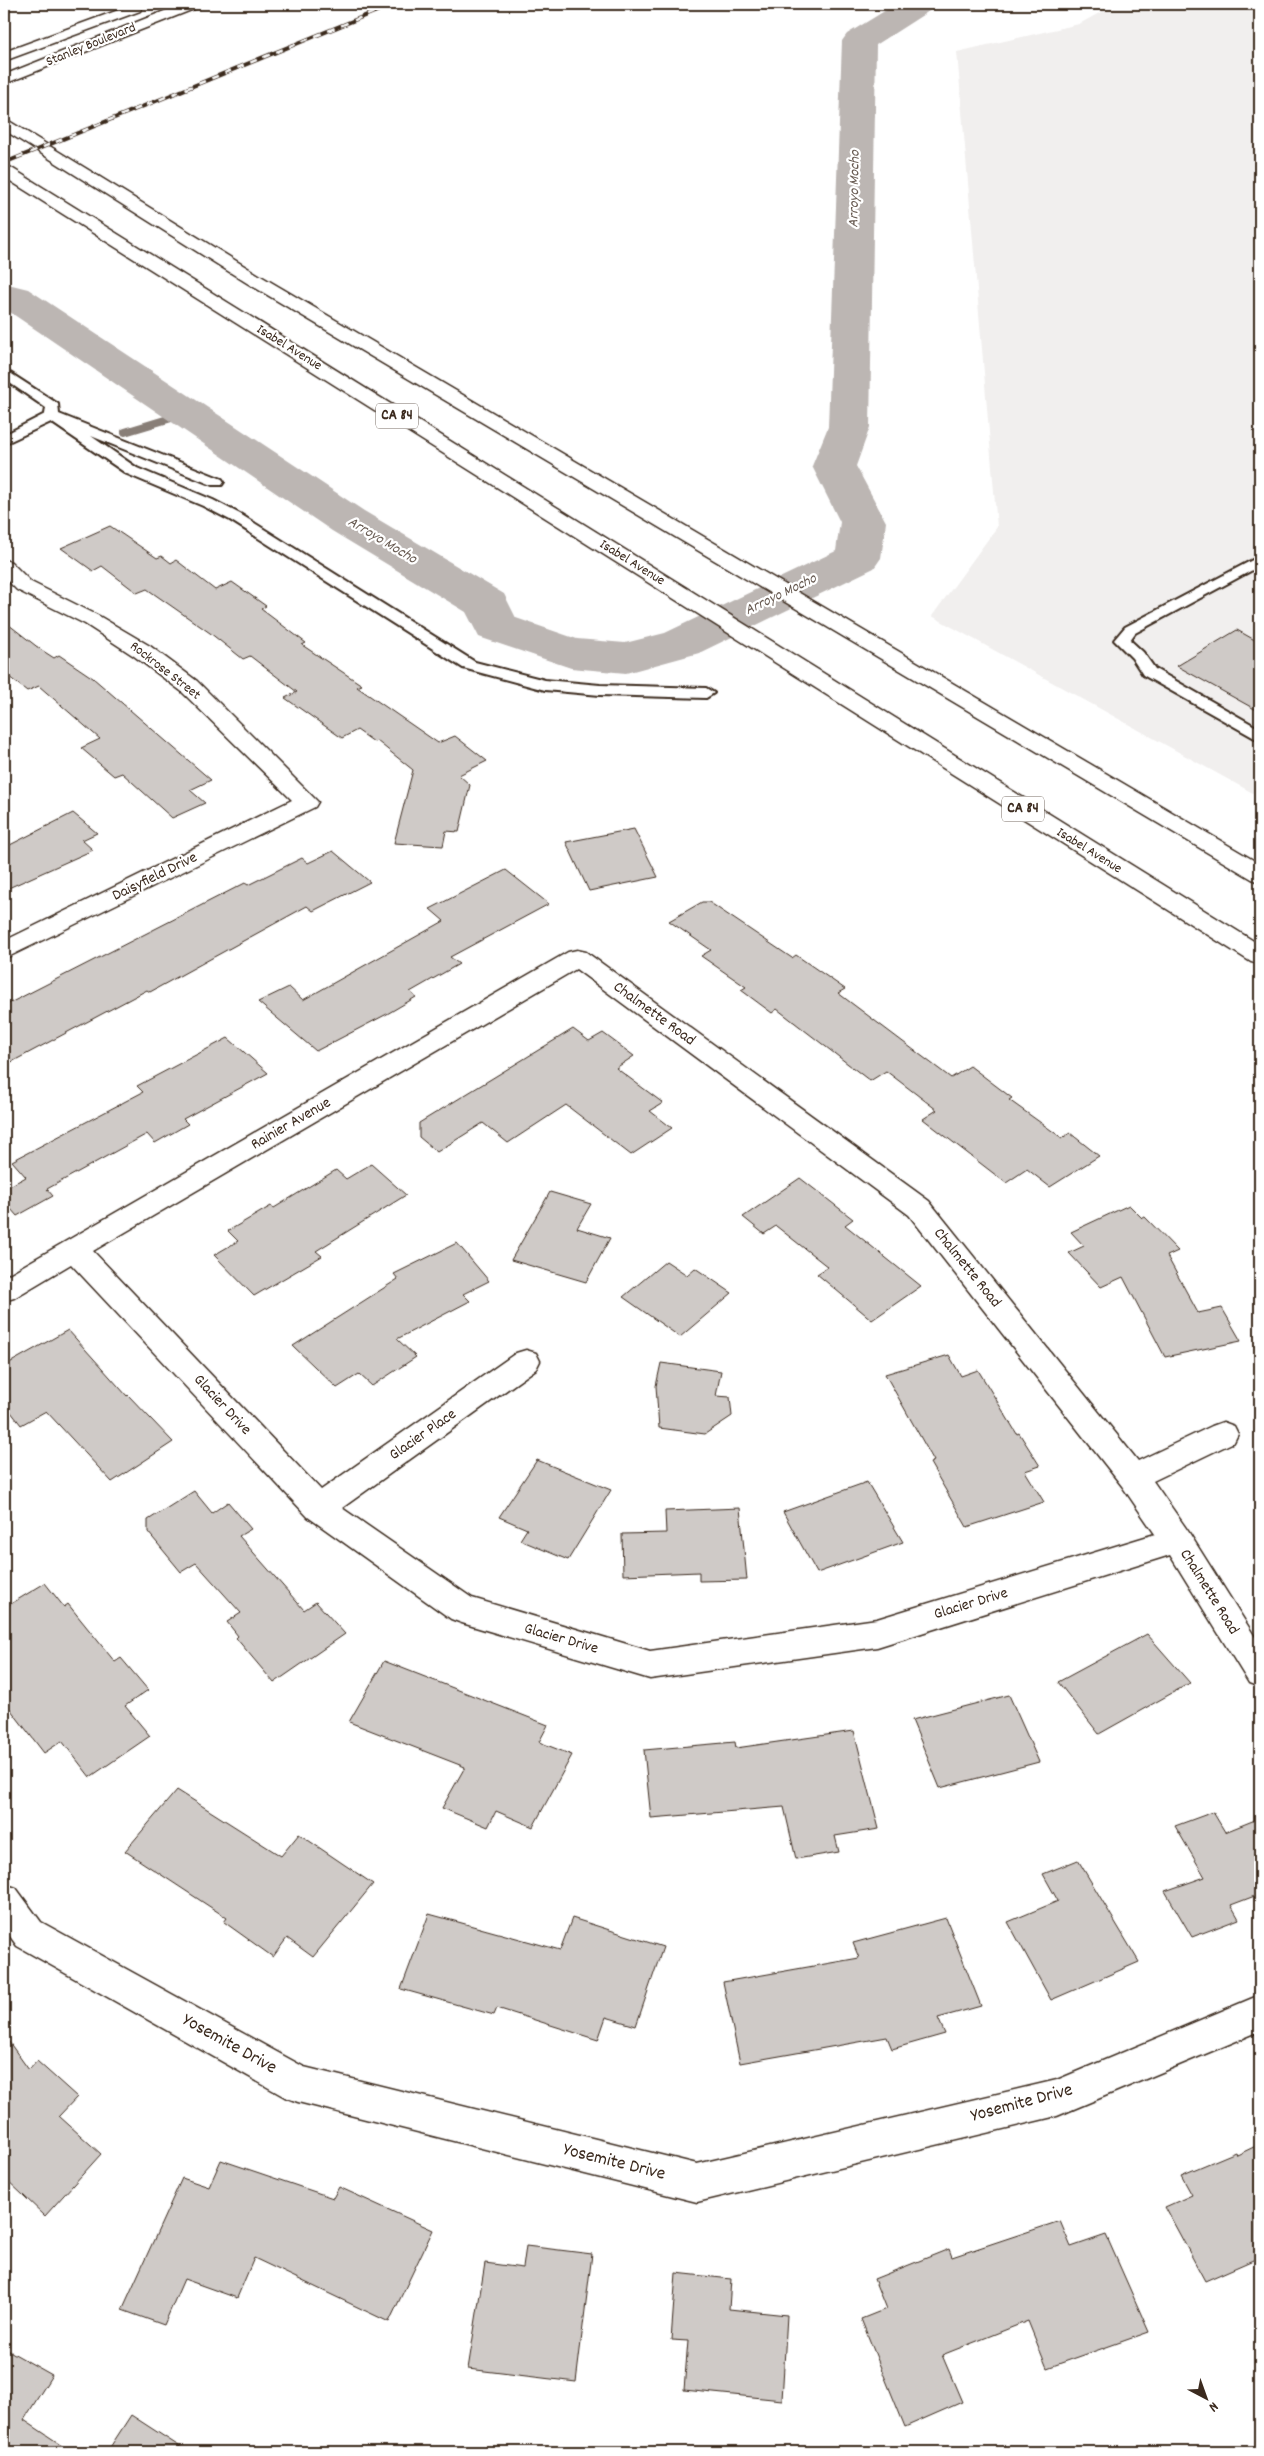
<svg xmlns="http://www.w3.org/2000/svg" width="1264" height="2456" font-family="Dekko,sans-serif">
  <rect width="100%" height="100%" fill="#fff"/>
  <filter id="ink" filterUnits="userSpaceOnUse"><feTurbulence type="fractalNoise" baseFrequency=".02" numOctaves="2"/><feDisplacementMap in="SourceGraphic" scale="10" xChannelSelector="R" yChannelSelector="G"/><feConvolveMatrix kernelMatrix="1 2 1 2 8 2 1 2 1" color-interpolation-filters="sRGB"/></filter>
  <g filter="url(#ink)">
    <!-- built -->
    <polygon fill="#f1efee" points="1116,4 1260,4 1260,797 932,616 997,527 957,52 1079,24"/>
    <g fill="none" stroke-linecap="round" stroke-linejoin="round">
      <!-- stream -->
      <polyline stroke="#887e77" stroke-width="8" points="125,432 188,413"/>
      <!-- river -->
      <polygon fill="#bcb6b3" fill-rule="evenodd" points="896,4 934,4 929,11 876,45 870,427 856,466 886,522 881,558 874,568 699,653 626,673 571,668 479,637 466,612 332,531 4,308 4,283 28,289 364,511 504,594 516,618 577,639 625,643 665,633 836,551 840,522 812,466 828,427 842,41 847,34"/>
    </g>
    <!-- building -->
    <g fill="#cfcac7" stroke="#3b2a1e">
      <polygon points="110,526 157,558 162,556 171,563 176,560 215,590 232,582 266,606 261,609 306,643 302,645 362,685 357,687 438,743 455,736 487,761 459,775 470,785 459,832 446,831 443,846 394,843 413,770 377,741 374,742 357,730 342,738 285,698 297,692 250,656 243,659 210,633 147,589 137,593 102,566 93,571 61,548"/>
      <polygon points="4,621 40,649 54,658 59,655 93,678 211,780 190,790 205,803 172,818 122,773 114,776 81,748 100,739 39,686 27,691 4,673"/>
      <polygon points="1237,630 1260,643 1260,712 1177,666"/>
      <polygon points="73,813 97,833 82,840 93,850 4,890 4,848"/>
      <polygon points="634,829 658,877 589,891 566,842"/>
      <polygon points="333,851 370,882 313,911 307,906 150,992 147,990 4,1066 4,1006 245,883 248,885 302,858 308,863"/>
      <polygon points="506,870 549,904 450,957 459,964 410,992 416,997 387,1014 316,1051 258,1002 289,987 303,1000 444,921 430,909"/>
      <polygon points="702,902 709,902 792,958 796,955 845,989 838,993 951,1078 970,1066 1012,1098 1009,1100 1062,1138 1070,1133 1099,1156 1050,1187 1027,1169 1006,1183 923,1119 937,1110 886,1071 870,1081 777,1009 772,1013 741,990 746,987 701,956 711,950 669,921"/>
      <polygon points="573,1029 589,1041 603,1033 634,1056 616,1068 663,1103 650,1111 672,1128 631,1155 566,1105 508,1143 483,1123 437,1152 419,1137 419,1123"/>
      <polygon points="228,1038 268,1073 183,1119 188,1124 155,1143 147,1134 47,1189 53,1196 17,1216 4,1201 4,1189 26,1177 12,1161 143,1092 137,1086"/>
      <polygon points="371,1164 406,1195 316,1251 322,1256 254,1296 214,1255 238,1241 228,1231 271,1206 274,1208 336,1170 346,1179"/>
      <polygon points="800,1178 853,1219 845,1225 921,1286 872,1320 817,1274 828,1267 776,1226 764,1234 743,1217"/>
      <polygon points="550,1192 591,1204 577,1228 610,1238 586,1282 511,1260"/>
      <polygon points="1129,1205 1142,1218 1145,1217 1178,1251 1167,1256 1198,1313 1222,1308 1241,1341 1165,1357 1123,1277 1101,1287 1069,1253 1084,1246 1071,1232"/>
      <polygon points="457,1243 489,1281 463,1294 470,1301 397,1339 416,1357 372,1386 359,1374 337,1388 293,1346 398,1279 394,1274"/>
      <polygon points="666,1261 687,1275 695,1268 732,1293 680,1337 623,1297"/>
      <polygon points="68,1330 127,1396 128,1395 173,1442 112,1482 46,1411 21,1425 4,1403 4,1366"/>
      <polygon points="949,1355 961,1376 978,1370 1017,1434 1019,1433 1040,1466 1025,1471 1044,1502 967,1527 930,1463 934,1461 885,1374"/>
      <polygon points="661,1363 721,1371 716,1396 730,1397 732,1416 705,1434 659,1428 656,1386"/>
      <polygon points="537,1460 611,1490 568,1560 520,1540 527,1529 499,1517"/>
      <polygon points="867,1482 903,1542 817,1573 783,1512"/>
      <polygon points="194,1491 212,1513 228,1502 251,1529 239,1536 304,1610 316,1602 345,1634 274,1683 236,1638 238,1636 227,1622 241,1613 196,1563 181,1572 148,1532 148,1520"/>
      <polygon points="740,1508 747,1580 699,1581 699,1572 623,1575 622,1534 666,1533 665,1511"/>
      <polygon points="45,1583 64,1607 68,1604 115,1662 121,1658 148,1690 125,1706 150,1736 90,1777 62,1741 44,1753 4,1701 4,1608"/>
      <polygon points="1147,1634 1190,1683 1099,1734 1058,1682"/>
      <polygon points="384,1661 548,1725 539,1742 572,1755 533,1827 496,1811 488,1827 442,1808 465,1767 349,1722"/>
      <polygon points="1009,1695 1039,1762 940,1788 912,1720"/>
      <polygon points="854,1731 879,1829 835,1836 839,1852 796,1859 784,1807 651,1818 644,1750 735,1742 736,1748"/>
      <polygon points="177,1790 281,1856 299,1834 373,1884 313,1957 287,1938 273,1957 224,1922 227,1918 125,1851"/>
      <polygon points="1213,1812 1225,1832 1260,1818 1260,1894 1231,1905 1239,1919 1192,1937 1165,1891 1205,1877 1175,1826"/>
      <polygon points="1078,1860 1139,1962 1051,2000 1008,1922 1058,1901 1043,1874"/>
      <polygon points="429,1914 560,1950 572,1918 663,1947 636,2026 606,2017 598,2040 497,2008 494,2015 401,1989"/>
      <polygon points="946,1918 981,2006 938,2018 945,2034 892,2049 887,2037 740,2063 723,1982 859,1958 853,1943"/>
      <polygon points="4,2035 29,2070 37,2061 77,2097 59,2116 101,2154 45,2216 4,2177"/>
      <polygon points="1260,2144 1260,2257 1205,2281 1165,2207 1192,2195 1181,2175 1236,2152 1237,2155"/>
      <polygon points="221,2160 333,2198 339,2187 433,2230 389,2322 254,2258 237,2298 184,2279 164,2325 122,2310 182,2178 209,2187"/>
      <polygon points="1060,2221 1071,2247 1106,2235 1149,2332 1047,2368 1028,2321 942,2355 962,2402 905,2427 861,2319 886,2309 874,2279 949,2249 952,2257"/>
      <polygon points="526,2246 592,2254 576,2382 468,2369 485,2263 523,2268"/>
      <polygon points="676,2273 731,2279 729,2309 787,2315 782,2400 684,2390 688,2341 671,2340"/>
      <polygon points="4,2348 52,2375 24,2420 72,2452 4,2452"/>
      <polygon points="131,2415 188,2452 107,2452"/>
    </g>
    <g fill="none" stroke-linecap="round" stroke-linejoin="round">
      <!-- service casing -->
      <g stroke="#3b2a1e" stroke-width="4">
        <g id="service">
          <polygon points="4,369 58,404 59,414 222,479 224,482 222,485 212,485 91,436 137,468 213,500 240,514 475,662 545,680 600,685 706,688 714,693 706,698 600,695 545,690 463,668 230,520 203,506 127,474 51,422 4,444 4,435 45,414 46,408 4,379"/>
          <polygon points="1260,556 1260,566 1135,633 1130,640 1143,652 1155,669 1260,729 1260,741 1143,675 1132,658 1114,640 1125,627"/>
        </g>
      </g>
      <!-- minor casing -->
      <g stroke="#3b2a1e" stroke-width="3">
        <g id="minor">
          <polygon points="4,560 11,562 31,582 99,616 150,646 197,681 318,802 315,807 4,959 4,941 292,800 181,691 134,656 85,624 17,590 4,577"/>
          <path d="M577,950l9,2 343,249 209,260 74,-35 11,-4 11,4 4,8 -4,8 -81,39 35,50 72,114v42l-11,-4 -79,-128 -293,92 -227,32 -188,-56 -11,-4 -143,-102 -237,-253 -57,34 -10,3v-24l564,-325zM576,969l333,246 213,271 33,48 -278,85 -227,32 -178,-53 -130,-90 194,-139 4,-8 -4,-8 -10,-3 -10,3 -195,137 -228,-239z"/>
          <polygon points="4,1884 16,1888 41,1922 304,2067 697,2164 1057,2080 1260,1995 1260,2031 1057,2116 697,2202 298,2102 285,2097 17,1946 4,1928"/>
        </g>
      </g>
      <!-- primary casing -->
      <g stroke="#3b2a1e" stroke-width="3">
        <g id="primary">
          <polygon points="135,4 142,8 140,11 4,61 4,52"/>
          <polygon points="182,4 201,4 199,7 4,84 4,75"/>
        </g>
      </g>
      <!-- trunk casing -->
      <g stroke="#3b2a1e" stroke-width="3">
        <g id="trunk">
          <polygon points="4,118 259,275 1260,864 1260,882 1252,879 247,283 4,130"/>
          <polygon points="4,165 10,167 1260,945 1260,964 1251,962 4,177"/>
        </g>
      </g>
      <!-- service -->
      <use href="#service" fill="#fff" fill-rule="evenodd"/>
      <!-- minor -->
      <use href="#minor" fill="#fff" fill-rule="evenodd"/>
      <!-- primary -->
      <use href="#primary" fill="#fff" fill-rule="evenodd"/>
      <!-- trunk -->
      <use href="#trunk" fill="#fff" fill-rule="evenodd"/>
      <!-- rail casing -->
      <g stroke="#3b2a1e" stroke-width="4">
        <polyline id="rail" points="4,163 394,4"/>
      </g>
      <!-- rail -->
      <use href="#rail" stroke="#fff" stroke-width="2.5" stroke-dasharray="7" stroke-linecap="butt"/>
    </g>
  </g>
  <g text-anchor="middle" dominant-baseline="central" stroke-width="4.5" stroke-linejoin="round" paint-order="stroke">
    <!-- far-street labels -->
    <g font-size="14" fill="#3b2a1e" stroke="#fff">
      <text transform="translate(91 45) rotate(-22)">Stanley Boulevard</text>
      <text transform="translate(289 348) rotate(32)">Isabel Avenue</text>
      <text transform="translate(632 563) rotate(32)">Isabel Avenue</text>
      <text transform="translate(165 671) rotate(38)">Rockrose Street</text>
      <text transform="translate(1089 851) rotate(32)">Isabel Avenue</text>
    </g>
    <!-- far-water labels -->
    <g font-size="15" font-style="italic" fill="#685b52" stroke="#fff">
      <text transform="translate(855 189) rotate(-89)">Arroyo Mocho</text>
      <text transform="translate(382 541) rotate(31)">Arroyo Mocho</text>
      <text transform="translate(781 595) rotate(-26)">Arroyo Mocho</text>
    </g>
    <!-- shield labels -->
    <g fill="#fff" stroke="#766a62" stroke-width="1">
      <rect x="376" y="403.5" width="42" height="25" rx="4"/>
      <rect x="1002" y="796.5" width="42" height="25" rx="4"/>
    </g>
    <g font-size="15" font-weight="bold" fill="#3b2a1e">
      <text x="397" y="416">CA 84</text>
      <text x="1023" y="809">CA 84</text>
    </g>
    <!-- street labels -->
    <g font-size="16" fill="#3b2a1e" stroke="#fff">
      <text transform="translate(155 877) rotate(-26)">Daisyfield Drive</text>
      <text transform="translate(654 1014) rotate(36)">Chalmette Road</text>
      <text transform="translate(291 1124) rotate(-30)">Rainier Avenue</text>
      <text transform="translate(967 1268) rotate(51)">Chalmette Road</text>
      <text transform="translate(222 1405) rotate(47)">Glacier Drive</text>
      <text transform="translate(423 1435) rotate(-35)">Glacier Place</text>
      <text transform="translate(1209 1592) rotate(58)">Chalmette Road</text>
      <text transform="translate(971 1604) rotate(-17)">Glacier Drive</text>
      <text transform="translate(561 1639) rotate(16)">Glacier Drive</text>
    </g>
    <!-- near-street labels -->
    <g font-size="19" fill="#3b2a1e" stroke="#fff">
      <text transform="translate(229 2045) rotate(29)">Yosemite Drive</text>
      <text transform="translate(1022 2104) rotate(-15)">Yosemite Drive</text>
      <text transform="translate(614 2163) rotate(14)">Yosemite Drive</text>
    </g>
  </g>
  <!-- margin -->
  <rect width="1264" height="2456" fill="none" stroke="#fff" stroke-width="20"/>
  <rect x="10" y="10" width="1244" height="2436" fill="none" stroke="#3b2a1e" stroke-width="2" filter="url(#ink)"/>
  <!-- north arrow -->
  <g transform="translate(1206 2398) rotate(139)" stroke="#ffffff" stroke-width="4" paint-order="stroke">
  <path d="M0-4L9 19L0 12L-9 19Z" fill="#3b2a1e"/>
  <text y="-8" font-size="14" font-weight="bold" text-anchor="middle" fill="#3b2a1e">N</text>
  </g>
</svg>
